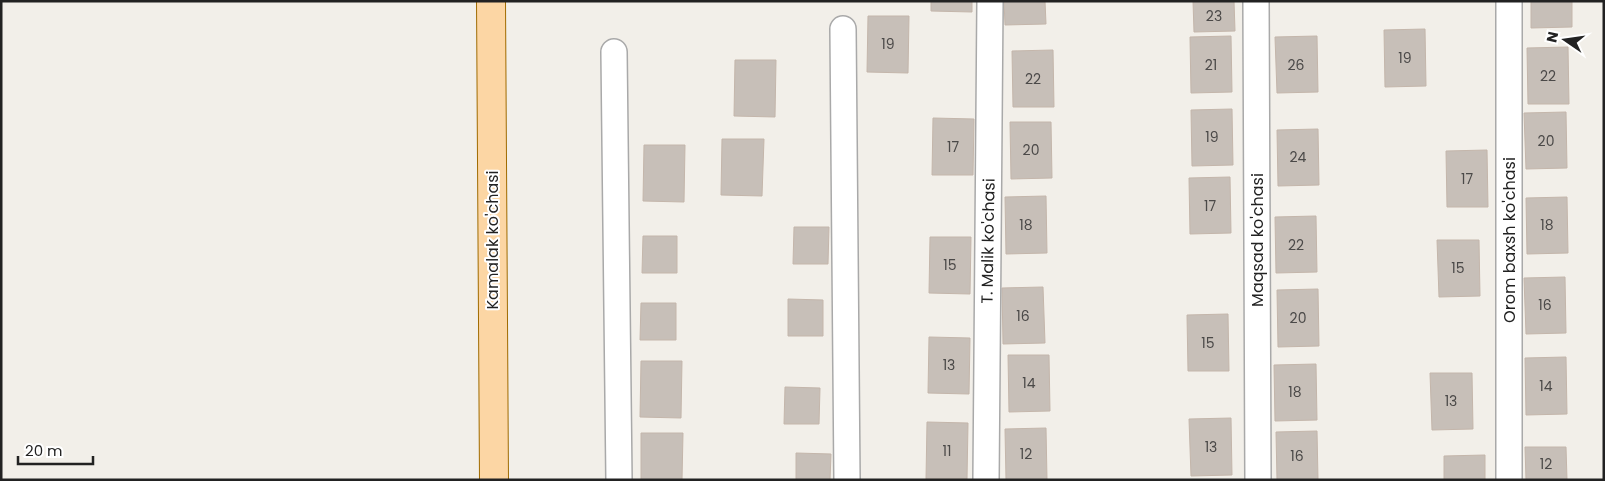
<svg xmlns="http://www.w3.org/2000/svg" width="1605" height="481" font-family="Poppins,sans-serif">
  <rect width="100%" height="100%" fill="#f2efe9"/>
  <!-- building -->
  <g fill="#c7bfb8" stroke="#c4b6ab">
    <polygon points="931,1 972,1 972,12 931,11"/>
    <polygon points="1004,1 1045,1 1046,24 1005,25"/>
    <polygon points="1193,1 1234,1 1235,31 1194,32"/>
    <polygon points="1531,1 1572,1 1572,27 1531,28"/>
    <polygon points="868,16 909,16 908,73 867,72"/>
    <polygon points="1425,29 1426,86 1385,87 1384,30"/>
    <polygon points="1231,36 1232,92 1191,93 1190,37"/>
    <polygon points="1317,36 1318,92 1277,93 1275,37"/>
    <polygon points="1568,47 1569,104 1528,104 1527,48"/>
    <polygon points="1053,50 1054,107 1013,107 1012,51"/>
    <polygon points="735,60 776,60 775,117 734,116"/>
    <polygon points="1232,109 1233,165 1192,166 1191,110"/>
    <polygon points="1566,112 1567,168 1526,169 1524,113"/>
    <polygon points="933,118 974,119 973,175 932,175"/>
    <polygon points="1010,122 1051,122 1052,178 1011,179"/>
    <polygon points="1318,129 1319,185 1278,186 1277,130"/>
    <polygon points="722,139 764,139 762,196 721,195"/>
    <polygon points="644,145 685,145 684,202 643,201"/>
    <polygon points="1487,150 1488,207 1447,207 1446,151"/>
    <polygon points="1230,177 1231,233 1190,234 1189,178"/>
    <polygon points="1046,196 1047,253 1006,254 1005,197"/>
    <polygon points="1567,197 1568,253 1527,254 1526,198"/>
    <polygon points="1316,216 1317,272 1276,273 1275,217"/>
    <polygon points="794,227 829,227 828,264 793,264"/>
    <polygon points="643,236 677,236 677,273 642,273"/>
    <polygon points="930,237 971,237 970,294 929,293"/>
    <polygon points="1437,240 1479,240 1480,296 1439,297"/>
    <polygon points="1565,277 1566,333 1526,334 1524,278"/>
    <polygon points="1043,287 1045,343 1003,344 1002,288"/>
    <polygon points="1318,289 1319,346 1278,347 1277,290"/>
    <polygon points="788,299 823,300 823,336 788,336"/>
    <polygon points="641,303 676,303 676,340 640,340"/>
    <polygon points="1228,314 1229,371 1188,371 1187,315"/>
    <polygon points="929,337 970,338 969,394 928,393"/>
    <polygon points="1008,355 1049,355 1050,411 1009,412"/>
    <polygon points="1566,357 1567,414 1526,415 1525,358"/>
    <polygon points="641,361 682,361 681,418 640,417"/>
    <polygon points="1316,364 1317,420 1275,421 1274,365"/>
    <polygon points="1430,373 1472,373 1473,429 1432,430"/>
    <polygon points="785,387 820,388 819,424 784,424"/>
    <polygon points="1231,418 1232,475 1191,476 1189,419"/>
    <polygon points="927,422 968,423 967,479 926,479"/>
    <polygon points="1046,428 1047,480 1006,480 1005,429"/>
    <polygon points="1317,431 1318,480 1277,480 1276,432"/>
    <polygon points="641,433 683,433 682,480 641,480"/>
    <polygon points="1525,447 1566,447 1567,480 1526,480"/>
    <polygon points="796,453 831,454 830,480 796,480"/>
    <polygon points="1485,455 1485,480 1444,480 1444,456"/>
  </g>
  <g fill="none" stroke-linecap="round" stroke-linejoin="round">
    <!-- minor casing -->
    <g stroke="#a9a9a9" stroke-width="28">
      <g id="minor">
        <polyline points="1256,1 1258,480"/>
        <polyline points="843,29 847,480"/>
        <polyline points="614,52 619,480"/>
        <polyline points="986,480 990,1"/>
        <polyline points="1509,480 1509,1"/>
      </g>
    </g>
    <!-- major casing -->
    <g stroke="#a06b00" stroke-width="30">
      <polyline id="major" points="491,1 494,480"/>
    </g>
    <!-- minor -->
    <use href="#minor" stroke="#fff" stroke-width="25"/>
    <!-- major -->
    <use href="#major" stroke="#fcd6a4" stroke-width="28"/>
  </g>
  <g text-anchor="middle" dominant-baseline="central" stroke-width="4" stroke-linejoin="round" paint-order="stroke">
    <!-- number labels -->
    <g font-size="14" fill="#4b4948">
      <text x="1214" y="16">23</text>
      <text x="888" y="44">19</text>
      <text x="1405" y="58">19</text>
      <text x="1211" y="65">21</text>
      <text x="1296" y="65">26</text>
      <text x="1548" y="76">22</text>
      <text x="1033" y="79">22</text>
      <text x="1212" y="137">19</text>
      <text x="1546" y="141">20</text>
      <text x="953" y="147">17</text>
      <text x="1031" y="150">20</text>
      <text x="1298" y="157">24</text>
      <text x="1467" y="179">17</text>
      <text x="1210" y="206">17</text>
      <text x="1026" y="225">18</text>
      <text x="1547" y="225">18</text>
      <text x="1296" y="245">22</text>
      <text x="950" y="265">15</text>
      <text x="1458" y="268">15</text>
      <text x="1545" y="305">16</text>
      <text x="1023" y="316">16</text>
      <text x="1298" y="318">20</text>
      <text x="1208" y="343">15</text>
      <text x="949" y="365">13</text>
      <text x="1029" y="383">14</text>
      <text x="1546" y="386">14</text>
      <text x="1295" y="392">18</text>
      <text x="1451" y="401">13</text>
      <text x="1211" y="447">13</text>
      <text x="947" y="451">11</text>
      <text x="1026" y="454">12</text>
      <text x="1297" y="456">16</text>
      <text x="1546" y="464">12</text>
    </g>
    <!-- street labels -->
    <g font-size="16" fill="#222" stroke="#fff">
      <text transform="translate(492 240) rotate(-90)">Kamalak ko'chasi</text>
      <text transform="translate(1257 240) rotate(-90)">Maqsad ko'chasi</text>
      <text transform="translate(1509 240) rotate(-90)">Orom baxsh ko'chasi</text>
      <text transform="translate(988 241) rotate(-89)">T. Malik ko'chasi</text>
    </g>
  </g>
  <!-- border -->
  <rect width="1605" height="481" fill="none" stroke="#222222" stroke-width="5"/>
  <!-- north arrow -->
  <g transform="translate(1565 40) rotate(283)" stroke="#ffffff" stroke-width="4" paint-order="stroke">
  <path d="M0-4L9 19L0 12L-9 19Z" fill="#222222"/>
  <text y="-8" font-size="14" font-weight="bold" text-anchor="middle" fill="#222222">N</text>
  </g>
  <!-- scale -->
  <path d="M18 456v8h75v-8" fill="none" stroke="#222222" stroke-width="2.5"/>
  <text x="25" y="456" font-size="15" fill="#222222" stroke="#ffffff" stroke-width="4" paint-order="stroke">20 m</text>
</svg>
